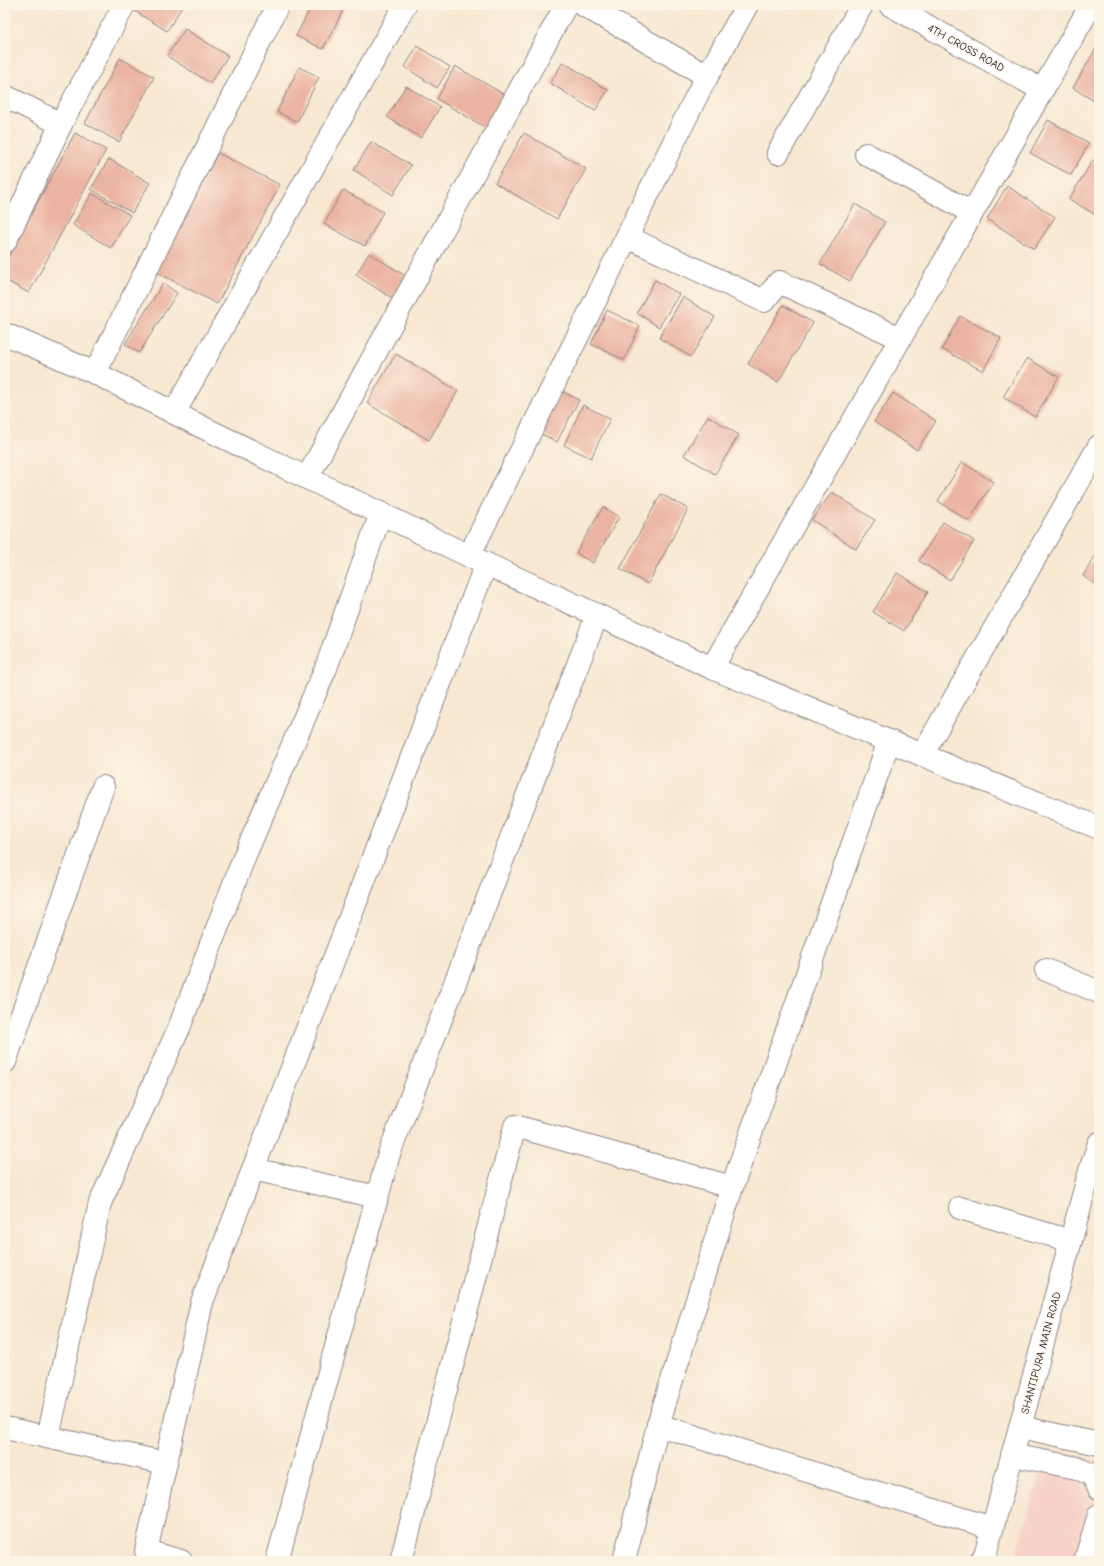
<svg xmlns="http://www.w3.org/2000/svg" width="1104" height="1566" font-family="'Comic Neue',sans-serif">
  <rect width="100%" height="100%" fill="#fcf5e5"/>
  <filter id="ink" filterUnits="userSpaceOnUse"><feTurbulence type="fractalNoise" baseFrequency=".025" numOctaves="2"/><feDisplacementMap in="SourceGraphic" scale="8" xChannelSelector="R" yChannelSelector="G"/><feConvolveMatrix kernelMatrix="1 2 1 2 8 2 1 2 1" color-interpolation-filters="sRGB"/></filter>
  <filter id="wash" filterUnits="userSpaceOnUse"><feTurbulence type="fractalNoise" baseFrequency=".012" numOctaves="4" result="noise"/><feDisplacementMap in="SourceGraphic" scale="16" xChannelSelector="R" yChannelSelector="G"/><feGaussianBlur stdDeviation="0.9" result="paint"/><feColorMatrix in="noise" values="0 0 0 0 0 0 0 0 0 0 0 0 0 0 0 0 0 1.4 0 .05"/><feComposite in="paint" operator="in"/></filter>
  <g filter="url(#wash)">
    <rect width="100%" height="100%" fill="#f8e8d2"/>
    <!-- built -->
    <polygon fill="#f7d1c7" points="1047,1450 1099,1461 1099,1561 1014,1561"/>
    <g id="blocks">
      <!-- building -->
      <g fill="#ebb3a1">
        <polygon points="132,5 183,5 167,31 130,8"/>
        <polygon points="312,5 346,5 323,49 296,36"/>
        <polygon points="185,29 228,56 210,83 167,56"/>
        <polygon points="1099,43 1099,104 1073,88"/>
        <polygon points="417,46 450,67 437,88 405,67"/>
        <polygon points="120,58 154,77 119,142 85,123"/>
        <polygon points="563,62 608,90 595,111 550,83"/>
        <polygon points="455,66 507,96 488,129 437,99"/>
        <polygon points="299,67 319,77 297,122 277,112"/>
        <polygon points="406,86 440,107 421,138 387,117"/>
        <polygon points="1048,120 1089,143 1071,175 1030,153"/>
        <polygon points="75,133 106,150 29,293 5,280 5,263"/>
        <polygon points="524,133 586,169 557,219 495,183"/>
        <polygon points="371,142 411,165 393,195 354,170"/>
        <polygon points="218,153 280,185 217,304 155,271"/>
        <polygon points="109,159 150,183 132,213 91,189"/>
        <polygon points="1093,160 1099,163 1099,217 1069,199"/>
        <polygon points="1007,186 1055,217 1034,249 987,219"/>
        <polygon points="343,190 383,212 365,246 324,224"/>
        <polygon points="92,193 130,215 111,248 73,225"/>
        <polygon points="855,204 885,222 850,281 820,264"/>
        <polygon points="369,253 407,277 393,299 356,275"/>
        <polygon points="655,280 679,294 659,327 637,313"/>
        <polygon points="163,283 177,293 139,353 125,344"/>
        <polygon points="683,297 715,317 691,357 659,338"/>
        <polygon points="783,305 813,323 778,382 748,364"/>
        <polygon points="607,310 640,326 624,360 591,344"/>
        <polygon points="960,316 1001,338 983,371 942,349"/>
        <polygon points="396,354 458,391 429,440 367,403"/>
        <polygon points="1027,358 1059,377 1035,417 1003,397"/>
        <polygon points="561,391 579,400 557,442 540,433"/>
        <polygon points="893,393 936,421 917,450 874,422"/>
        <polygon points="583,405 610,419 591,458 564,445"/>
        <polygon points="708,416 739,435 715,474 684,455"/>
        <polygon points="962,462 993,482 969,521 938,501"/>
        <polygon points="832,492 875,520 856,549 812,520"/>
        <polygon points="661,494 688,509 648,584 620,569"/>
        <polygon points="603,507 619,517 593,563 576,553"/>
        <polygon points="943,522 974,541 950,580 919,561"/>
        <polygon points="1099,550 1099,576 1094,584 1083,576"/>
        <polygon points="897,573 928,592 904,631 873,612"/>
      </g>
    </g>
  </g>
  <g filter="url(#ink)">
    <use href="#blocks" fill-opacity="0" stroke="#8d8586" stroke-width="1"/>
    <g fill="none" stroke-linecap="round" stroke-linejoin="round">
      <!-- minor casing -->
      <g stroke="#8d8586" stroke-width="24">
        <g id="minor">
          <polyline points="583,5 707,76"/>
          <polyline points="890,5 1042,90"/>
          <polyline points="5,96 61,124 5,242"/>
          <polyline points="61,124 124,5"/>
          <polyline points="778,153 862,5"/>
          <polyline points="866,154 972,213"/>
          <polyline points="627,237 764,301 779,282 900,338"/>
          <polyline points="5,334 95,373 196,424 307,478 469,556 712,668 1099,828"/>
          <polyline points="95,373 278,5"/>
          <polyline points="174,413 405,5"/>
          <polyline points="307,478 566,5"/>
          <polyline points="469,556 699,91 747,5"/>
          <polyline points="712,668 1091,5"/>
          <polyline points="889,741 732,1187 658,1425 992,1528"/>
          <polyline points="922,755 1099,446"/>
          <polyline points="1046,970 1099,992"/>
          <polyline points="5,1062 103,787"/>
          <polyline points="253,1169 377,1197"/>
          <polyline points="960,1208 1071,1241"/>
          <polyline points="1020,1427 1099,1444"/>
          <polyline points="5,1428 166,1463"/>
          <polyline points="48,1437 100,1203 179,1028 245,855 326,668 381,513"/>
          <polyline points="1012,1455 1077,1468 1092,1475 1099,1488"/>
          <polyline points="181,1561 146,1551 202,1302 486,564"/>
          <polyline points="277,1561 389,1154 597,615"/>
          <polyline points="401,1561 515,1126 732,1187"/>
          <polyline points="624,1561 658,1425"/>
          <polyline points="981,1561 985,1555 1089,1174 1099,1143"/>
          <polyline points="1085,1561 1099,1515"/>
        </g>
      </g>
      <!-- minor -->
      <use href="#minor" stroke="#fff" stroke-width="22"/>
    </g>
  </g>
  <g text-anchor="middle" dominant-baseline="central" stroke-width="3" stroke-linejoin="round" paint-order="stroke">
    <!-- street labels -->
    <g font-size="11" fill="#22223b" stroke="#fcf5e5">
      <text transform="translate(966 48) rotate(29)">4TH CROSS ROAD</text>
      <text transform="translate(1041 1353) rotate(-75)">SHANTIPURA MAIN ROAD</text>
    </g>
  </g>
  <!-- margin -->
  <rect width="1104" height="1566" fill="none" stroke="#fcf5e5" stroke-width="20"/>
</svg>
